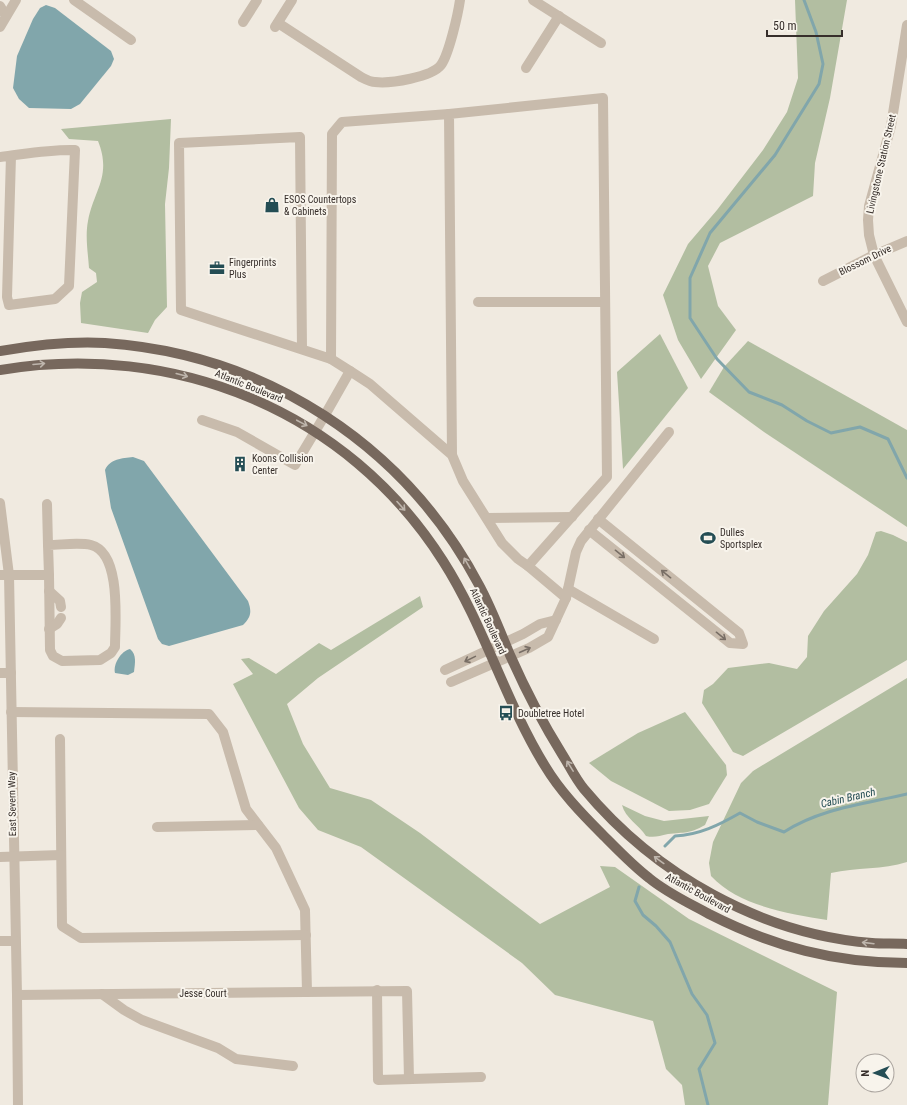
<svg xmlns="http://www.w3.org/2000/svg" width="907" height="1105" font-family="'Roboto Condensed',sans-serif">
  <rect width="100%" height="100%" fill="#f0eae0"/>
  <!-- green -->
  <g fill="#b2bea1">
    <polygon points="795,0 847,0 830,98 815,163 813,196 720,243 708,266 718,306 736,330 701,379 678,340 663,295 688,244 717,210 763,150 787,112 798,78"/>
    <path d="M171,119l-2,49 -4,36 2,103 -12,13 -7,13 -67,-10 -1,-20 2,-11 15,-10 -1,-9 -7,-5c-1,-15 -4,-32 -1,-47 6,-31 24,-45 10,-80l-29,-2 -8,-10z"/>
    <polygon points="660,334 688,388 623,469 617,372"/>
    <polygon points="748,341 907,430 907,527 764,432 709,392 724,367"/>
    <polygon points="881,531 893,535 907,542 907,660 743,756 733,752 702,703 704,690 713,684 728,668 769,663 797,669 807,657 808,636 824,611 857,574 868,555 876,532"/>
    <polygon points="420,596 423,607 318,678 287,704 303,744 330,788 371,800 420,833 540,924 610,887 600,866 615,867 689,919 837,992 828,1105 685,1105 682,1085 666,1069 653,1021 555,995 522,963 361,847 318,830 299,808 233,684 253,674 241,659 249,658 276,674 319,643 331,650"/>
    <path d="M907,678v184c-24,8 -51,5 -76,11l-4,47c-38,-6 -88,-14 -116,-44l-2,-13 4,-21 28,-59 12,-12z"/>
    <polygon points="685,712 726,765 727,775 709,804 690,810 669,811 611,781 589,763 638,733"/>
    <path d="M622,805l23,11 19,5 45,-5 -4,9c-16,9 -20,7 -37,9 -9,2 -14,4 -22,2 -7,-11 -21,-18 -24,-31z"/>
  </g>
  <!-- water -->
  <g fill="#81a6ab">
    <polygon points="46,5 55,8 111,51 114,59 111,66 80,104 71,109 29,108 19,99 13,88 17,56 33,19 40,8"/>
    <path d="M133,457l11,4 104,140c4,11 3,16 -5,24l-74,21 -7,-2 -4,-5 -47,-131 -6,-38c5,-11 17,-12 28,-13z"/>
    <path d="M130,649c7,6 5,14 4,23l-6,3 -13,-2c-2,-9 6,-22 15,-24z"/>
  </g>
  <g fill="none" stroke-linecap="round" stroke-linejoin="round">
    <!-- stream -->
    <g stroke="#81a6ab" stroke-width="3">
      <polyline points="804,0 816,32 823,64 819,84 775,155 710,233 690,278 690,318 717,359 749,392 782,405 807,421 831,433 860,427 888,439 907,478"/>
      <path d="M665,846l10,-10c24,-1 44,-11 65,-23l17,9 27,10c37,-24 81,-28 123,-38"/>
      <polyline points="639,887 635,901 643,915 656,926 670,942 692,994 707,1015 715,1043 699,1069 708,1105"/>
    </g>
    <!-- minor -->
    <g stroke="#c8bbac" stroke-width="10">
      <polyline points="74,0 131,40"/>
      <polyline points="533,0 601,43"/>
      <polyline points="0,6 6,16"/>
      <polyline points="243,22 257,0"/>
      <path d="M278,23l83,54c4,2 9,5 14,5 15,2 57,-5 66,-17 8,-11 17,-51 19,-65"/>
      <polyline points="907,25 891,126 869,206 868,220 869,235 874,255 907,322"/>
      <polyline points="0,27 16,0"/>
      <polyline points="275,27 292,0"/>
      <polyline points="526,68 559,16"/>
      <path d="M0,157c25,-3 50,-8 75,-7l-6,136 -14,13 -46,6 -2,-8 4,-141"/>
      <polyline points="823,281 874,255 907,241"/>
      <polyline points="478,302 605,302"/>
      <polyline points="302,349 300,137 179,143 181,310 331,359"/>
      <polyline points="350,371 331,359 332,134 342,122 449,114"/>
      <polyline points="202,420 237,432 295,465 325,415 350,371 370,384 452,455 449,114 603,98 607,477 528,566 518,559 502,543 463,481 452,455"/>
      <polyline points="0,503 9,575 17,995 18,1105"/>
      <polyline points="47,504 48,545"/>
      <polyline points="487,518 572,517"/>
      <polyline points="589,530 730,643 743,644 739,633 598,519"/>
      <polyline points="528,566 566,598"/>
      <path d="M0,575h49l1,75 3,6 9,5 38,-1 11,-7 4,-6c0,-24 7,-94 -24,-102 -12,-3 -30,0 -43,0l1,30"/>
      <polyline points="568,589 654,639"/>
      <polyline points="49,591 60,601 61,607"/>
      <polyline points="49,629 57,624 61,618"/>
      <polyline points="445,670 523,634 540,624 556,620"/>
      <polyline points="0,673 11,673"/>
      <polyline points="451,682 529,648 548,637 566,598 576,552 581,541 669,432"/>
      <polyline points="11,712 209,714 223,732 246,809 276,848 305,910 307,992"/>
      <polyline points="60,739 62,926 81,938 306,935"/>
      <polyline points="157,827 258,825"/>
      <polyline points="0,857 61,855"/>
      <polyline points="0,941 15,941"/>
      <polyline points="377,990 378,1080 481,1077"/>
      <polyline points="102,994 124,1010 142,1020 218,1048 236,1059 293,1066"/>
      <polyline points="17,995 407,991 409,1079"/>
    </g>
    <!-- major -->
    <g stroke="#77685d" stroke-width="10">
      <path d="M0,351c35,-6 70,-10 105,-8 160,11 299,101 374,242 12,22 21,46 31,70 15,34 32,67 52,99 7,11 13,24 22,35 71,85 176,145 288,154 11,1 23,0 35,1"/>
      <path d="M0,370c174,-29 347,40 443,191 41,64 62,140 102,205 15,25 36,47 57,68 15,15 30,31 47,44 18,15 40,25 60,36 65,33 126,49 198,49"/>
    </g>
  </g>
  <!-- one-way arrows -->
  <defs><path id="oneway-shaft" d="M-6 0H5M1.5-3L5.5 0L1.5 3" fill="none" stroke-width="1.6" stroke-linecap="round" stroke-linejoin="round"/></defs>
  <g stroke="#beb5ac">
    <use href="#oneway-shaft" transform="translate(39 364) rotate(-5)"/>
    <use href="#oneway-shaft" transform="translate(182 375) rotate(15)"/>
    <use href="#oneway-shaft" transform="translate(302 423) rotate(28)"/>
    <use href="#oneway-shaft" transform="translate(401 506) rotate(48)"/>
    <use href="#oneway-shaft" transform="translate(467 563) rotate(-120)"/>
    <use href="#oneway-shaft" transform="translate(570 766) rotate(-122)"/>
    <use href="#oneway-shaft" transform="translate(659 860) rotate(-144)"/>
    <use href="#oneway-shaft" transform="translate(868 943) rotate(-173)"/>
  </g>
  <g stroke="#786e65">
    <use href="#oneway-shaft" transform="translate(620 554) rotate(39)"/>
    <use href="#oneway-shaft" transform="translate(666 574) rotate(-141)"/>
    <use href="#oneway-shaft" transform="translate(721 636) rotate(39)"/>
    <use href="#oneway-shaft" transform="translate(525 650) rotate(-24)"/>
    <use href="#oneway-shaft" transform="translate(470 659) rotate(154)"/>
  </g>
  <!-- icons -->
  <defs>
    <g id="shop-bare" transform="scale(1.2)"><path d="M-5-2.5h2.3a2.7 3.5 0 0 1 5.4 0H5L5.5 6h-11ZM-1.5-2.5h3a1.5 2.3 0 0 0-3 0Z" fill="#244d54" stroke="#f8f4ec" stroke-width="2.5" paint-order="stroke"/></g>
    <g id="office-bare" transform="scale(1.2)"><path d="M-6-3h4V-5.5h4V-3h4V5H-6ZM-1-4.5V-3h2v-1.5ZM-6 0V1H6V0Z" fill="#244d54" stroke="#f8f4ec" stroke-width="2.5" paint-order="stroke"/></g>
    <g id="building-bare" transform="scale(1.2)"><path d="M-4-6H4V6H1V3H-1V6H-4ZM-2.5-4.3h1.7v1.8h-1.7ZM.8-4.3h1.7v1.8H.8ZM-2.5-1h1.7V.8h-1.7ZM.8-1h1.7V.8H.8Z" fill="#244d54" stroke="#f8f4ec" stroke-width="2.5" paint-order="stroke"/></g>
    <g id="stadium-bare" transform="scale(1.2)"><path d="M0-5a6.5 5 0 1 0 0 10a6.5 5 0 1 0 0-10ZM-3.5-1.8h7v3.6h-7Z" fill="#244d54" stroke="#f8f4ec" stroke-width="2.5" paint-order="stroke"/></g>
    <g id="bus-bare" transform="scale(1.2)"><path d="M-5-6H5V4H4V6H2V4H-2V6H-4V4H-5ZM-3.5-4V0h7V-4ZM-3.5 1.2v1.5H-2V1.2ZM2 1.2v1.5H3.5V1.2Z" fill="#244d54" stroke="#f8f4ec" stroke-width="2.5" paint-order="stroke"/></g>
  </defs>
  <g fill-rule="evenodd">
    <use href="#shop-bare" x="272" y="205"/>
    <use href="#office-bare" x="217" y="268"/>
    <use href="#building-bare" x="240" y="464"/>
    <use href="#stadium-bare" x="708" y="538"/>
    <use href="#bus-bare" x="506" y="713"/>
  </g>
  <g text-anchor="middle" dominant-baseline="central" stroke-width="4" stroke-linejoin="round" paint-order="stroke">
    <!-- street labels -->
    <g font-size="10" fill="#372f2b" stroke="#f8f4ec">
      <text transform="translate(881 164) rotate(-77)">Livingstone Station Street</text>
      <text transform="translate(865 260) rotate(-26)">Blossom Drive</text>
      <text transform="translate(249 386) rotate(22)">Atlantic Boulevard</text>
      <text transform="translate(488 621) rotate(65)">Atlantic Boulevard</text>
      <text transform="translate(12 804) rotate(-91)">East Severn Way</text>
      <text transform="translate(698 893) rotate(29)">Atlantic Boulevard</text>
      <text x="203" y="993">Jesse Court</text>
    </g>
    <!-- poi labels -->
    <g font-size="10" fill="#372f2b" stroke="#f8f4ec" text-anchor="start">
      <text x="284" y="199">ESOS Countertops<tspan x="284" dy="12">&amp; Cabinets</tspan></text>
      <text x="229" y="262">Fingerprints<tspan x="229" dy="12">Plus</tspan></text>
      <text x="252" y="458">Koons Collision<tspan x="252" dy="12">Center</tspan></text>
      <text x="720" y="532">Dulles<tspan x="720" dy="12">Sportsplex</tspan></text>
      <text x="518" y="713">Doubletree Hotel</text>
    </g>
    <!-- water labels -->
    <g font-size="11" font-style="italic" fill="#244d54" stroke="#f8f4ec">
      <text transform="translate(848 798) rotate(-13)">Cabin Branch</text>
    </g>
  </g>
  <!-- north arrow -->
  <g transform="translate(875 1073) rotate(269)"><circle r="19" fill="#f8f4ec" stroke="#aba59f"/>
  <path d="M0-3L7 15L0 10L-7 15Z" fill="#244d54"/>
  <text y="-6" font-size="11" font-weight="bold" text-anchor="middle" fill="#372f2b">N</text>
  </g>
  <!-- scale -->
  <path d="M767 30v6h75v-6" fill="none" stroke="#372f2b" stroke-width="2"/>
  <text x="773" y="30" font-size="12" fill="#372f2b" stroke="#f8f4ec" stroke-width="3" paint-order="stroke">50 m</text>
</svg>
